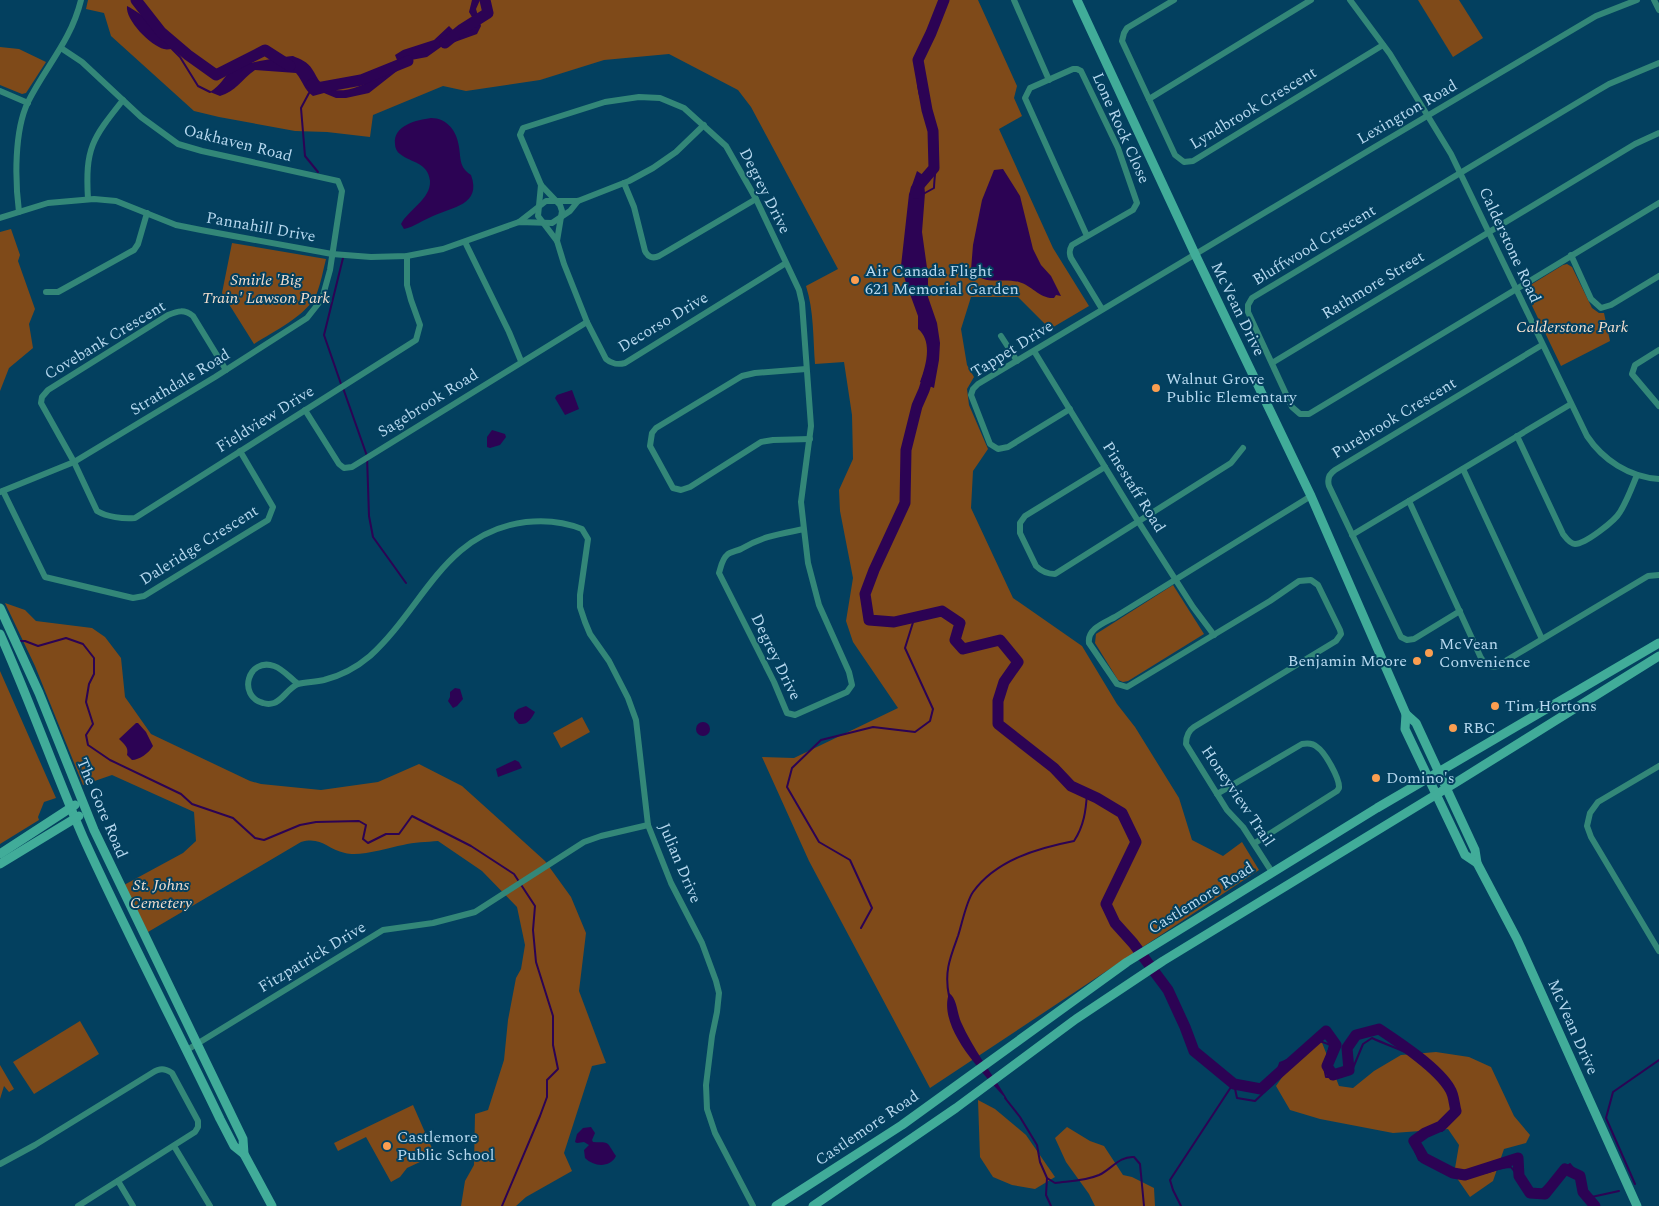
<svg xmlns="http://www.w3.org/2000/svg" width="1659" height="1206" font-family="Spectral,serif">
  <rect width="100%" height="100%" fill="#03405f"/>
  <!-- green -->
  <g fill="#7f4a19">
    <path d="M88,0h890l39,86 -3,12 8,18 -23,13 54,119 36,58 -39,23 -32,-32h-47l-10,32 6,36 7,12 -7,12 2,16 19,44 -15,22 -2,37 42,90 69,48 35,58 18,23 44,71 13,42 31,16 19,-14 17,28 -329,218 -121,-227 -47,-104 32,1 104,-50 -45,-66 -7,-21 7,-43 -13,-67 -1,-21 14,-31 -1,-44 -8,-53 -29,2c-2,-26 -1,-53 -9,-78l32,-17 -87,-162 -13,-17 -69,-36 -65,6 -64,20 -74,11 -23,-5 -70,29 -3,22 -43,-5 -32,-1 -76,-14 -25,-6 -83,-75 -7,-23 -18,-4z"/>
    <polygon points="1418,0 1459,0 1483,38 1453,57"/>
    <polygon points="0,47 19,49 46,62 26,93 22,94 0,85"/>
    <polygon points="11,229 20,255 18,261 35,309 29,324 33,348 9,368 0,391 0,232"/>
    <path d="M232,243l94,16c-3,12 -5,23 -9,34 -10,23 -43,38 -63,51l-32,-51z"/>
    <polygon points="1567,264 1572,267 1592,308 1599,313 1604,313 1610,341 1561,366 1524,289 1563,265"/>
    <polygon points="1173,585 1204,634 1128,681 1123,682 1118,680 1095,643 1096,634"/>
    <path d="M5,603l20,7 11,11 56,7 13,9 16,21 4,39 26,37 99,47 11,3 60,6 57,-8 41,-18 43,22 83,75 26,36 15,36 -7,58 27,72 -14,3 -28,87 8,18 -46,26 -10,9h-55l4,-25 9,-16 1,-51 13,-4 16,-50 4,-40 8,-42 5,-9 4,-24 -8,-38 -35,-36 -44,-30c-11,1 -24,1 -35,4 -16,3 -43,12 -58,8 -18,-4 -24,-17 -44,-11l-153,90 -24,-47 59,-32 13,-12 -2,-29 -82,-37 -29,10 -48,-119z"/>
    <polygon points="0,671 56,798 44,802 38,817 39,820 0,844"/>
    <polygon points="582,717 590,732 561,748 553,733"/>
    <polygon points="80,1021 99,1054 34,1094 13,1062"/>
    <polygon points="1321,1040 1339,1086 1353,1088 1374,1071 1401,1055 1436,1052 1469,1057 1491,1067 1514,1116 1530,1135 1526,1143 1504,1149 1493,1181 1470,1197 1454,1174 1459,1145 1448,1129 1393,1133 1320,1119 1290,1110 1276,1086 1294,1060"/>
    <polygon points="0,1065 14,1089 9,1092 4,1086 0,1099"/>
    <polygon points="978,1100 995,1109 1026,1135 1055,1177 1035,1189 1012,1185 993,1177 980,1157"/>
    <polygon points="413,1105 435,1155 407,1168 400,1177 391,1182 366,1137 338,1151 334,1143"/>
    <polygon points="1067,1127 1090,1141 1104,1146 1123,1175 1132,1177 1154,1188 1155,1206 1095,1206 1089,1194 1066,1162 1055,1138"/>
  </g>
  <!-- water -->
  <g fill="#2c0354">
    <path d="M472,0h8l-4,9 5,17 -4,8 -36,13 -14,10 -16,3 -42,33 -23,5h-10l-12,-5 -11,3c-9,-6 -10,-15 -17,-23l-41,-3c-13,9 -20,22 -35,26l-10,-4c12,-8 12,-13 22,-22 7,-7 50,-13 61,-14 7,3 15,6 19,13 3,4 5,10 9,14 21,19 52,-4 72,-14l4,-9 -2,-5 8,-5 31,-10 15,-14 7,7h9l7,-6 3,-5 -6,-10z"/>
    <path d="M127,6c15,8 40,26 45,43 -3,0 -5,1 -8,0 -13,-3 -39,-29 -37,-43z"/>
    <path d="M431,118c16,0 26,13 28,29 2,12 0,20 12,28 11,30 -19,32 -38,41 -10,4 -19,11 -29,13l-3,-5c7,-14 30,-25 29,-43 -2,-19 -19,-18 -30,-27 -3,-2 -5,-6 -5,-10 -2,-19 22,-24 36,-26z"/>
    <path d="M1003,169l17,27 13,53 8,16 10,11 10,20 -5,-1 -2,3c-14,1 -23,-13 -35,-16 -19,-5 -34,5 -48,-12l2,-25 9,-45 12,-30z"/>
    <path d="M917,171l6,4 2,18 -3,39 6,43v22l9,26 3,20 -1,17 -5,28 -14,-6c6,-16 13,-41 -2,-53v-13l-12,-33 -5,-17 8,-72z"/>
    <polygon points="572,390 579,409 565,415 555,398 557,395"/>
    <polygon points="492,430 505,434 506,437 500,445 490,448 487,447 487,437"/>
    <polygon points="455,688 460,689 463,699 457,706 453,708 448,701 450,697 450,692"/>
    <path d="M526,706l9,6c-4,7 -7,13 -16,12l-5,-6v-5l4,-4z"/>
    <circle cx="703" cy="729" r="7"/>
    <path d="M136,723h2l8,9 7,14c-4,7 -14,14 -21,14l-5,-5c2,-8 -3,-11 -8,-16z"/>
    <polygon points="515,760 519,762 522,768 498,777 496,769"/>
    <path d="M949,993c8,5 8,20 12,29 12,27 30,50 45,75l1,3c-22,-25 -70,-71 -58,-107z"/>
    <path d="M591,1127l4,6 -3,7 1,2c18,1 12,-2 23,14 -6,12 -22,11 -31,2l-1,-8 5,-5 -5,-3 -7,1 -2,-1 2,-8 6,-6z"/>
  </g>
  <g fill="none" stroke-linecap="round" stroke-linejoin="round">
    <!-- stream -->
    <g stroke="#2c0354" stroke-width="2">
      <polyline points="172,49 180,57 198,86 210,92"/>
      <polyline points="309,93 301,108 305,156 318,172"/>
      <path d="M925,193l9,-5c0,-12 6,-45 2,-54 -2,-7 -7,-14 -10,-21 -6,-14 -10,-30 -8,-45 2,-24 27,-43 21,-68"/>
      <polyline points="341,384 324,335 343,258"/>
      <polyline points="343,388 367,456 369,516 373,537 406,583"/>
      <polyline points="20,641 25,641 38,646 66,638 83,644 94,658 94,674 89,684 86,702 93,724 86,735 88,745 110,760 181,794 192,804 233,818 255,838 264,840 300,825 316,822 359,821 366,825 363,839 368,843 386,834 399,834 412,816 471,846 514,874 535,906 533,930 536,962 553,1016 553,1045 558,1069 547,1080 547,1097 540,1116 502,1206"/>
      <polyline points="861,928 872,908 850,860 819,842 787,787 792,768 821,740 873,727 915,732 930,721 933,709 905,648 915,616"/>
      <path d="M949,996c-5,-24 1,-38 9,-60 4,-12 8,-34 15,-44 23,-32 65,-44 101,-51 10,-15 12,-31 13,-48"/>
      <path d="M1234,1084l3,14 18,3 18,-17 7,-21c4,-2 8,-3 12,-5 16,-11 13,-24 38,-13l-6,22 2,10h15l12,-9 10,-24 9,-6c13,6 27,11 40,17 19,10 34,30 45,48l-2,10 -13,18 -6,-3 -15,10 -6,13 4,9c19,6 41,17 61,14 11,-2 20,-7 31,-7l20,26h7l32,-29 8,10 1,9 10,13"/>
      <polyline points="1005,1098 1020,1117 1037,1145 1040,1162 1047,1178 1046,1195 1051,1206"/>
      <path d="M1047,1178l8,5c15,-2 30,-2 44,-8 13,-6 20,-19 35,-18l6,7 4,42"/>
      <polyline points="1635,1184 1606,1118 1613,1092 1659,1060"/>
      <polyline points="1587,1198 1619,1191"/>
      <polyline points="1181,1206 1173,1190 1170,1180 1233,1084"/>
    </g>
    <!-- river -->
    <g stroke="#2c0354" stroke-width="11">
      <polyline points="136,0 161,32 188,55 216,75 265,50 290,66"/>
      <polyline points="445,43 461,30 488,13 485,0"/>
      <polyline points="312,84 317,88 361,80 408,61"/>
      <polyline points="916,193 916,189 934,168 933,131 927,110 918,60 931,33 944,0"/>
      <path d="M930,371l-6,19 -7,16 -11,44 -1,53 -31,67 -9,24 4,26 25,2 48,-11 18,12 -5,17 8,9 37,-9 18,22 -14,20 -6,19v23l56,44 17,18 26,12 25,15 14,29 -30,62 9,19 18,20 35,47 17,37 9,24 40,33 27,5 65,-58 10,14 -9,21 6,9 16,-5 -2,-22 9,-13 23,-6c21,14 59,39 71,60 4,6 4,15 6,22l-15,15 -16,7 -11,8 10,17 29,15 12,2 53,-17 1,18 11,17 15,1 20,-25 15,7 3,16 12,14"/>
    </g>
    <!-- street -->
    <g stroke="#338778" stroke-width="6">
      <polyline points="1014,0 1049,80"/>
      <polyline points="1174,0 1127,28 1124,33 1122,41 1175,155 1184,162 1193,161 1383,45"/>
      <path d="M1350,0l40,54 61,100 136,282c16,24 42,41 72,43"/>
      <polyline points="1654,0 1659,10"/>
      <polyline points="1659,63 1609,84 1597,91 1252,298 1248,305 1248,312 1292,407 1300,414 1309,414 1659,203"/>
      <polyline points="0,91 28,103"/>
      <polyline points="1149,99 1311,0"/>
      <path d="M624,183l10,24 11,44c3,6 8,8 14,5l97,-57"/>
      <polyline points="541,185 538,216 557,241"/>
      <path d="M88,199c-3,-51 4,-60 35,-99"/>
      <path d="M19,212c-4,-31 -5,-81 9,-110 18,-36 43,-61 53,-102"/>
      <polyline points="0,218 48,203 94,199 116,201 176,225 201,230 332,254 371,257 407,256 443,249 519,222 552,223 570,211 578,201"/>
      <polyline points="519,222 546,201 578,201 629,181 653,168 676,152 704,125"/>
      <path d="M1087,236l-62,-138 5,-10 43,-19h4l4,2 37,77 19,55 -4,7 -61,35c-3,5 -3,8 -1,13l31,51"/>
      <polyline points="465,242 509,332 521,361"/>
      <polyline points="1571,255 1591,299 1601,308 1611,305 1659,276"/>
      <path d="M786,263l-161,100c-8,2 -13,1 -19,-4l-19,-37 -23,-58 -7,-23 5,-30 -2,-6 -19,-20 -21,-50 3,-7 82,-26 34,-5 21,1 24,10 42,38 30,53 43,91 3,13 9,123 -10,76 3,27c-24,5 -41,7 -63,20 -4,2 -11,3 -14,6 -5,4 -6,12 -8,18l55,109 13,31 8,2 52,-23 5,-7 -3,-13 -30,-67 -11,-42 -4,-34"/>
      <polyline points="46,292 58,292 134,250 138,244 147,213"/>
      <polyline points="1001,336 1017,361"/>
      <polyline points="1659,350 1635,365 1632,374 1659,406"/>
      <polyline points="1034,351 1138,521 1193,607 1214,635"/>
      <polyline points="1272,363 1635,144 1659,133"/>
      <polyline points="806,369 755,373 742,376 656,428 652,433 650,446 673,488 681,490 690,487 761,442 773,440 810,439"/>
      <path d="M226,370l-33,-54c-9,-7 -15,-5 -25,-1l-120,75 -6,7 -1,6 33,59 23,49c10,6 26,8 38,7l281,-178 4,-15 -9,-25 -4,-15v-29"/>
      <polyline points="1070,409 1008,447 998,449 990,444 971,395 973,389 978,384 1373,148 1596,16 1637,0"/>
      <polyline points="305,410 339,464 344,468 352,467 587,322"/>
      <path d="M1517,436l46,98c3,4 7,10 12,10 10,0 40,-23 45,-32 7,-11 12,-25 17,-37"/>
      <path d="M1105,467l-80,49 -5,7v10l16,33c6,6 11,8 19,8l176,-111 12,-15"/>
      <polyline points="1463,469 1542,639"/>
      <polyline points="3,491 45,577 133,598 144,596 268,520 273,507 240,451"/>
      <polyline points="0,492 74,462 215,377 307,318 322,299 330,270 342,191 338,181 202,151 178,144 141,117 82,62 61,48"/>
      <path d="M1409,501l72,157c4,6 8,10 16,8l151,-90 11,-1"/>
      <polyline points="1352,535 1571,404"/>
      <path d="M1460,611l-46,28 -7,1 -6,-3 -72,-151c-2,-7 0,-12 6,-16l207,-125"/>
      <path d="M298,684c-8,-6 -15,-15 -24,-18 -26,-9 -37,30 -11,37 3,1 8,1 11,0 9,-3 14,-15 24,-19 7,-2 17,-2 26,-4 16,-4 33,-13 46,-24 54,-49 74,-124 156,-134 18,-2 39,0 56,7l6,10 -8,56v12l5,15 5,12 19,27 19,37 8,22 12,105 23,58 31,60 14,38 3,12 -2,19 -5,24 -6,49 1,24 8,24 38,73"/>
      <polyline points="1659,766 1598,802 1590,813 1587,826 1591,837 1659,951"/>
      <path d="M1217,794l85,-50c6,-1 11,-1 15,3 8,5 23,32 22,41l-2,3 -82,52"/>
      <path d="M1272,872l-29,-45 -16,-17 -41,-66c0,-8 2,-13 8,-17l142,-86 5,-7 -1,-4 -22,-45 -7,-5 -12,1 -29,20 -143,86 -10,-3 -28,-41c-2,-14 15,-20 26,-26l196,-121"/>
      <polyline points="187,1050 383,930 433,923 475,912 584,842 601,836 648,825"/>
      <polyline points="174,1146 210,1206"/>
      <path d="M0,1164l35,-19 117,-72c8,-5 12,-5 20,0l26,48v6l-3,5 -117,74"/>
      <polyline points="118,1181 133,1206"/>
    </g>
    <!-- secondary -->
    <g stroke="#41ac99" stroke-width="9">
      <polyline points="1077,0 1195,254 1311,496 1406,714 1416,723 1475,850 1477,863 1517,939 1637,1206"/>
      <polyline points="0,608 39,693 94,830 243,1139 244,1154 272,1206"/>
      <path d="M0,634c30,67 54,136 83,203 43,95 92,188 137,282l14,27 10,8"/>
      <polyline points="1406,714 1405,729 1465,855 1477,863"/>
      <polyline points="0,854 75,805"/>
      <polyline points="0,864 79,816"/>
      <polyline points="776,1206 902,1125 1127,962 1377,808 1659,643"/>
      <polyline points="813,1206 956,1108 1076,1019 1163,961 1460,780 1659,656"/>
    </g>
  </g>
  <!-- markers -->
  <g fill="#fb9e50" stroke="#03405f" stroke-width="2">
    <circle cx="855" cy="280" r="5"/>
    <circle cx="1156" cy="388" r="5"/>
    <circle cx="1429" cy="653" r="5"/>
    <circle cx="1417" cy="661" r="5"/>
    <circle cx="1495" cy="706" r="5"/>
    <circle cx="1453" cy="728" r="5"/>
    <circle cx="1376" cy="778" r="5"/>
    <circle cx="387" cy="1146" r="5"/>
  </g>
  <g text-anchor="middle" dominant-baseline="central" stroke-width="4" stroke-linejoin="round" paint-order="stroke">
    <!-- street labels -->
    <g font-size="16" fill="#b6d8ef" stroke="#03405f">
      <text transform="translate(1253 108) rotate(-31)">Lyndbrook Crescent</text>
      <text transform="translate(1407 112) rotate(-30)">Lexington Road</text>
      <text transform="translate(1121 128) rotate(66)">Lone Rock Close</text>
      <text transform="translate(238 143) rotate(14)">Oakhaven Road</text>
      <text transform="translate(765 191) rotate(63)">Degrey Drive</text>
      <text transform="translate(261 227) rotate(10)">Pannahill Drive</text>
      <text transform="translate(1314 245) rotate(-31)">Bluffwood Crescent</text>
      <text transform="translate(1510 245) rotate(65)">Calderstone Road</text>
      <text transform="translate(1373 285) rotate(-31)">Rathmore Street</text>
      <text transform="translate(1238 309) rotate(64)">McVean Drive</text>
      <text transform="translate(663 322) rotate(-31)">Decorso Drive</text>
      <text transform="translate(105 340) rotate(-31)">Covebank Crescent</text>
      <text transform="translate(1012 349) rotate(-32)">Tappet Drive</text>
      <text transform="translate(180 382) rotate(-31)">Strathdale Road</text>
      <text transform="translate(428 403) rotate(-32)">Sagebrook Road</text>
      <text transform="translate(1394 418) rotate(-31)">Purebrook Crescent</text>
      <text transform="translate(265 419) rotate(-32)">Fieldview Drive</text>
      <text transform="translate(1134 487) rotate(58)">Pinestaff Road</text>
      <text transform="translate(199 545) rotate(-32)">Daleridge Crescent</text>
      <text transform="translate(776 657) rotate(64)">Degrey Drive</text>
      <text transform="translate(1238 796) rotate(56)">Honeyview Trail</text>
      <text transform="translate(102 808) rotate(67)">The Gore Road</text>
      <text transform="translate(680 863) rotate(67)">Julian Drive</text>
      <text transform="translate(1201 898) rotate(-32)">Castlemore Road</text>
      <text transform="translate(312 957) rotate(-31)">Fitzpatrick Drive</text>
      <text transform="translate(1573 1027) rotate(66)">McVean Drive</text>
      <text transform="translate(867 1128) rotate(-34)">Castlemore Road</text>
    </g>
    <!-- poi labels -->
    <g font-size="16" fill="#b6d8ef" stroke="#03405f" text-anchor="start">
      <text x="865" y="271">Air Canada Flight<tspan x="865" dy="18">621 Memorial Garden</tspan></text>
      <text x="1166" y="379">Walnut Grove<tspan x="1166" dy="18">Public Elementary</tspan></text>
      <text x="1439" y="644">McVean<tspan x="1439" dy="18">Convenience</tspan></text>
      <text x="1407" y="661" text-anchor="end">Benjamin Moore</text>
      <text x="1505" y="706">Tim Hortons</text>
      <text x="1463" y="728">RBC</text>
      <text x="1386" y="778">Domino's</text>
      <text x="397" y="1137">Castlemore<tspan x="397" dy="18">Public School</tspan></text>
    </g>
    <!-- park labels -->
    <g font-size="16" font-style="italic" fill="#f3dece" stroke="#03405f">
      <text x="266" y="280">Smirle 'Big<tspan x="266" dy="18">Train' Lawson Park</tspan></text>
      <text x="1572" y="327">Calderstone Park</text>
      <text x="161" y="885">St. Johns<tspan x="161" dy="18">Cemetery</tspan></text>
    </g>
  </g>
</svg>
